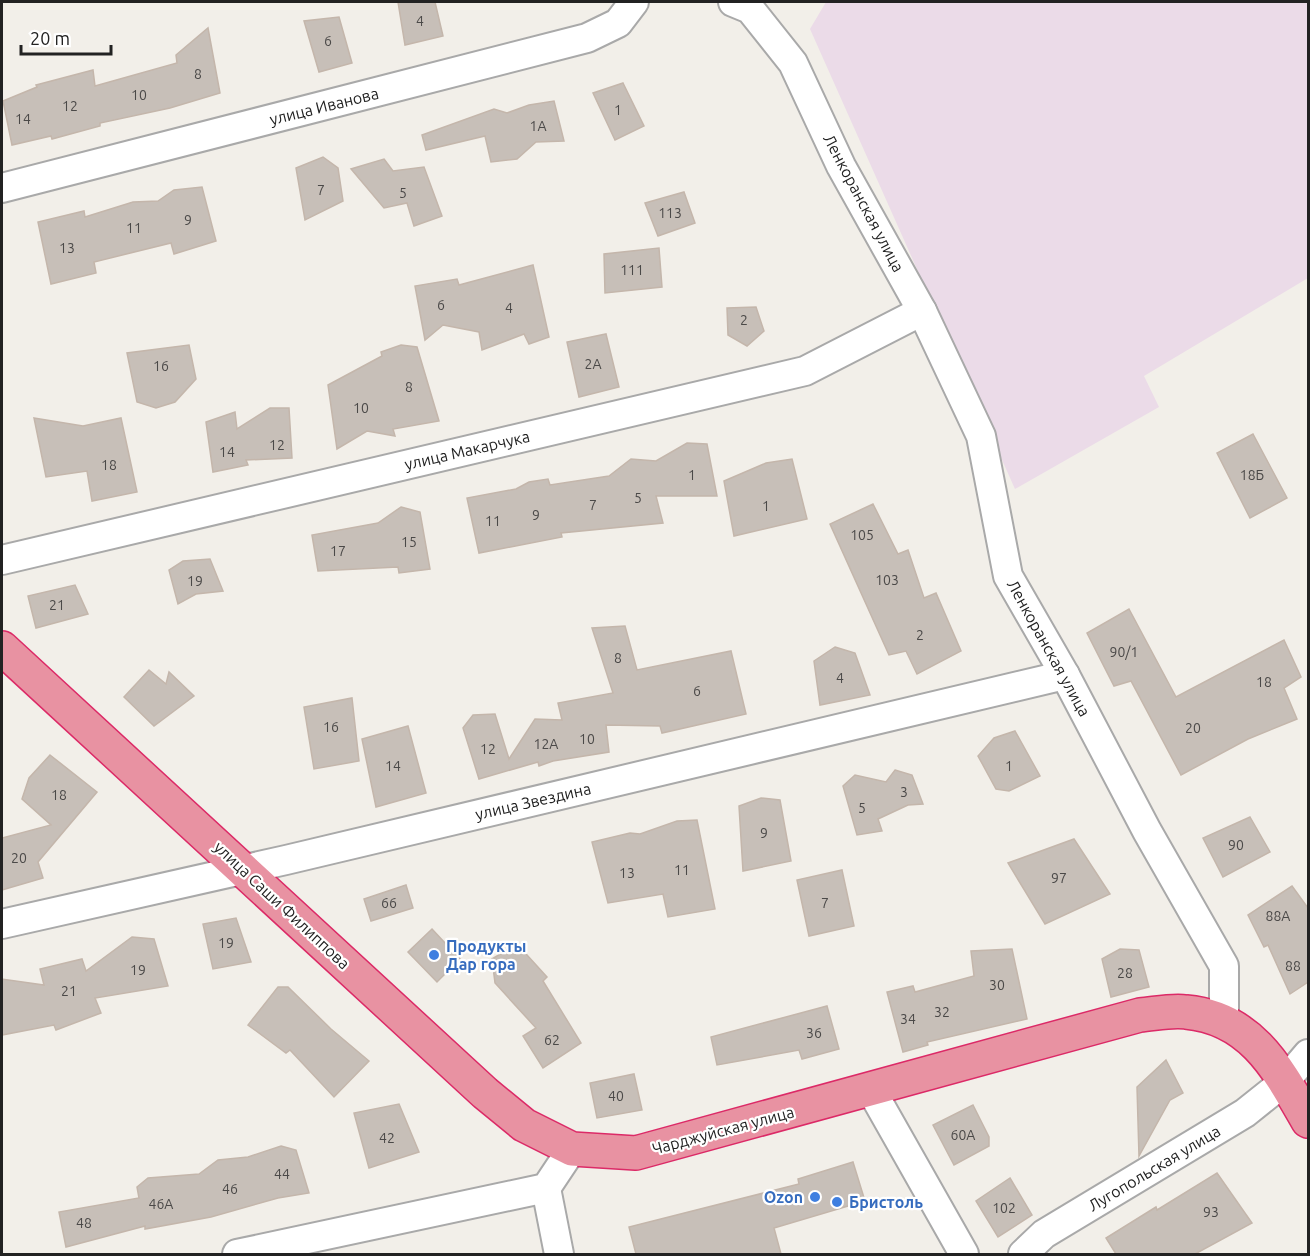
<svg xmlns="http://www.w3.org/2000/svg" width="1310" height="1256" font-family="Ubuntu,sans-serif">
  <rect width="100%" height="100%" fill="#f2efe9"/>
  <!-- industrial -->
  <polygon fill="#ebdbe8" points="826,2 1308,2 1308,278 1144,376 1159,407 1015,489 810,29"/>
  <!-- building -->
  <g fill="#c7bfb8" stroke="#c4b6ab" stroke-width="1.5">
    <polygon points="398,2 435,2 443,36 405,45"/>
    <polygon points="339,17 352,63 319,72 304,21"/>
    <polygon points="208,28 220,93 170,108 100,123 100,126 52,139 51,136 12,145 3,101 37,87 36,85 93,70 95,86 177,63 176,55"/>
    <polygon points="623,83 644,126 615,140 593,93"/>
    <polygon points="554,101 564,141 536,142 517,159 491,162 485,136 426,150 422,135 494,109 507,113 529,105"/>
    <polygon points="323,157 338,168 343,201 305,220 296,168"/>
    <polygon points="384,159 393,171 424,167 442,216 414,226 407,203 384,208 351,169"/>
    <polygon points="202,187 216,241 174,254 171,243 94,262 96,273 51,284 38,222 84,211 85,217 133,202 158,201 174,190"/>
    <polygon points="684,192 695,223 658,236 645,203"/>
    <polygon points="659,248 662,287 605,293 604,254"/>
    <polygon points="533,265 549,337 529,344 524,334 482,350 479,332 443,325 425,340 415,286 457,279 459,285"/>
    <polygon points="756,307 764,331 747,346 728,335 727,308"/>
    <polygon points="606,334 619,387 579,397 567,342"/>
    <polygon points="189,345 196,379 175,402 156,408 137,402 127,353"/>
    <polygon points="401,345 417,347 439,421 393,429 395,436 367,431 337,449 328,385 382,356 381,352"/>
    <polygon points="270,408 289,408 292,458 246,460 248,465 213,472 206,422 235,412 237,429"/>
    <polygon points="34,418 83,426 121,418 137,492 92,501 87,471 46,477"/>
    <polygon points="1253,434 1287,498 1250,518 1217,453"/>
    <polygon points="687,443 707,444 717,496 656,496 663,523 561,533 562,537 479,553 467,498 516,489 529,482 548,479 550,485 609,476 631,459 656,461"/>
    <polygon points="792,459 807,519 734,536 724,481 766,463"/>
    <polygon points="873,504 898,554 908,550 924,598 936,593 961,651 917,674 906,651 889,655 830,524"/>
    <polygon points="401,507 420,512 430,569 399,573 398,567 318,571 312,535 378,523"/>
    <polygon points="210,559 223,591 196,594 178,604 169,570 183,561"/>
    <polygon points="75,585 88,614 36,628 28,596"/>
    <polygon points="1129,609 1176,697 1284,640 1301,677 1284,688 1297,719 1248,739 1181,775 1131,681 1114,686 1087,633"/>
    <polygon points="625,626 637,670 731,651 746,714 662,733 660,726 606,725 609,752 553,761 539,766 538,762 479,779 463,728 473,715 495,714 509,759 535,719 562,720 558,703 613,693 592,628"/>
    <polygon points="835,647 855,653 870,695 820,705 814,661"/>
    <polygon points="149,670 166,684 169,672 194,696 154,726 124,697"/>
    <polygon points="352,698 359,761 314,769 304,707"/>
    <polygon points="408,726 426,793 376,807 362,739"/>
    <polygon points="1015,731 1040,776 1009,791 996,789 978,756 994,738"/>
    <polygon points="50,755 97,792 38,862 43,878 2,890 2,838 51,825 22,799 29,778"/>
    <polygon points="895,770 912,775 923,804 908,805 878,819 882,831 857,835 843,786 855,775 886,782"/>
    <polygon points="761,798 780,800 791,861 743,871 739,806"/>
    <polygon points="1250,817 1270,852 1223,877 1203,838"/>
    <polygon points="697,820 715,909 668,917 663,894 608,903 592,842 630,833 640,834 677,821"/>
    <polygon points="1074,839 1110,894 1045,924 1008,863"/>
    <polygon points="842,870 854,926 809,936 797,880"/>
    <polygon points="406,885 413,908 371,921 364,899"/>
    <polygon points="1292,886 1308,908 1308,982 1290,994 1268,945 1264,947 1248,915"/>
    <polygon points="236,918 251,962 213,969 203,924"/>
    <polygon points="432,929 460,959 437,982 408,952"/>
    <polygon points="132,937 154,939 168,986 95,998 101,1013 56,1030 54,1025 2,1035 2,979 44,985 40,969 82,959 86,971"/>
    <polygon points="517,944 547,977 543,981 581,1043 543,1068 523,1036 536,1028 495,983 492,959"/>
    <polygon points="1012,949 1027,1019 927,1042 928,1045 903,1052 887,992 913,986 915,992 974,976 971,951"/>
    <polygon points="1120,949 1139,950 1149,987 1111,997 1102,959"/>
    <polygon points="278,987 288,987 331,1029 369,1061 334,1097 290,1050 286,1053 248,1025"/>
    <polygon points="827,1006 839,1049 802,1059 799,1050 717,1065 711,1037"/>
    <polygon points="1166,1060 1183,1093 1170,1100 1139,1156 1137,1087"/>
    <polygon points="634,1074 642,1110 597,1118 590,1083"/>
    <polygon points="399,1104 419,1152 369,1168 354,1113"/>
    <polygon points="973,1105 989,1137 989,1146 954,1165 933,1125"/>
    <polygon points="281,1146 296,1150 309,1193 278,1198 211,1217 145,1229 145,1226 66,1247 59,1212 139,1198 137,1187 148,1178 199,1174 218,1160 248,1157"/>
    <polygon points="853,1162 865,1201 774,1228 781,1254 636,1254 629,1227 799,1184 798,1179"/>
    <polygon points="1217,1173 1252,1223 1195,1254 1116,1254 1106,1238 1156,1207 1157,1210"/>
    <polygon points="1010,1178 1032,1215 998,1237 976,1201"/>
  </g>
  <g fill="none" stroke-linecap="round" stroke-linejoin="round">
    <!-- street casing -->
    <g stroke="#a9a9a9" stroke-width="32">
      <g id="street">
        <polyline points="733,2 750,9 793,63 841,166 922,311 981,436 1008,576 1065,675 1147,831 1224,966 1224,1020"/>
        <polyline points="2,188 587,38 618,23 634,2"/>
        <polyline points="2,560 805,371 922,311"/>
        <polyline points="2,924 286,860 1065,675"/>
        <polyline points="870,1088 964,1254"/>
        <polyline points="546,1188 559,1254"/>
        <polyline points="237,1254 546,1188 572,1149"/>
        <polyline points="1023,1254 1044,1234 1245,1113 1285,1081 1308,1054"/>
      </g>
    </g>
    <!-- highway casing -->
    <g stroke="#dc2a67" stroke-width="36">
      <path id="highway" d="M2,648l483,445 39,32 48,24 64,4 504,-138c14,-1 31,-5 46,-3 66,6 92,57 122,109"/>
    </g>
    <!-- street -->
    <use href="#street" stroke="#fff" stroke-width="28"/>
    <!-- highway -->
    <use href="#highway" stroke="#e892a2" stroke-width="33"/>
  </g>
  <!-- markers -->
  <g fill="#3f7fe0" stroke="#fff" stroke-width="2">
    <circle cx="434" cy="955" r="6"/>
    <circle cx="815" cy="1197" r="6"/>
    <circle cx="837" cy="1202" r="6"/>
  </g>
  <g text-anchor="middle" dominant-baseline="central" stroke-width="4.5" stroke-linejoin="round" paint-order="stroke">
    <!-- number labels -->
    <g font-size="14" fill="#4b4948">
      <text x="420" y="21">4</text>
      <text x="328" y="41">6</text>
      <text x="198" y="74">8</text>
      <text x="139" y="95">10</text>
      <text x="70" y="106">12</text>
      <text x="618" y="110">1</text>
      <text x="23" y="119">14</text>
      <text x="538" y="126">1А</text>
      <text x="321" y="190">7</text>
      <text x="403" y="193">5</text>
      <text x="670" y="213">113</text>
      <text x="188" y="220">9</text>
      <text x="134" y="228">11</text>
      <text x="67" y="248">13</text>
      <text x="632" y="270">111</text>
      <text x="441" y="305">6</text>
      <text x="509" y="308">4</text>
      <text x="744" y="320">2</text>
      <text x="593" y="364">2А</text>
      <text x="161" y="366">16</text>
      <text x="409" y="387">8</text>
      <text x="361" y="408">10</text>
      <text x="277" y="445">12</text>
      <text x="227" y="452">14</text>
      <text x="109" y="465">18</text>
      <text x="692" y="475">1</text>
      <text x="1252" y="475">18Б</text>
      <text x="638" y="498">5</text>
      <text x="593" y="505">7</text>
      <text x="766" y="506">1</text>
      <text x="536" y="515">9</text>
      <text x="493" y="521">11</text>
      <text x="862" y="535">105</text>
      <text x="409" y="542">15</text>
      <text x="338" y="551">17</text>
      <text x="887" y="580">103</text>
      <text x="195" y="581">19</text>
      <text x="57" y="605">21</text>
      <text x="920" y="635">2</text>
      <text x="1124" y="652">90/1</text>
      <text x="618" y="658">8</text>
      <text x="840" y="678">4</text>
      <text x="1264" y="682">18</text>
      <text x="697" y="691">6</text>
      <text x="331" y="727">16</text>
      <text x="1193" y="728">20</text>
      <text x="587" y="739">10</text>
      <text x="546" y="744">12А</text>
      <text x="488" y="749">12</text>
      <text x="393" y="766">14</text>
      <text x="1009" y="766">1</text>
      <text x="904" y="792">3</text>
      <text x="59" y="795">18</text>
      <text x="862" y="808">5</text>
      <text x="764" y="833">9</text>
      <text x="1236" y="845">90</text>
      <text x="19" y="858">20</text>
      <text x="682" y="870">11</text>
      <text x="627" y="873">13</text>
      <text x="1059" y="878">97</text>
      <text x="389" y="903">66</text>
      <text x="825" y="903">7</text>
      <text x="1278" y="916">88А</text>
      <text x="226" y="943">19</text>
      <text x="1293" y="966">88</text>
      <text x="138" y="970">19</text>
      <text x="1125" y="973">28</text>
      <text x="997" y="985">30</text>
      <text x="69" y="991">21</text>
      <text x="942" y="1012">32</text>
      <text x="908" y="1019">34</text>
      <text x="814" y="1033">36</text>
      <text x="552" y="1040">62</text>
      <text x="616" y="1096">40</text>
      <text x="963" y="1135">60А</text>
      <text x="387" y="1138">42</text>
      <text x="282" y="1174">44</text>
      <text x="230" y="1189">46</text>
      <text x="161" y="1204">46А</text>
      <text x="1004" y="1208">102</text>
      <text x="1211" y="1212">93</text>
      <text x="84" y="1223">48</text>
    </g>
    <!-- street labels -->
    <g font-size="16" fill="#222" stroke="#fff">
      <text transform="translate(324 106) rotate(-14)">улица Иванова</text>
      <text transform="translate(864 203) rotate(62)">Ленкоранская улица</text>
      <text transform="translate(467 450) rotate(-13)">улица Макарчука</text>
      <text transform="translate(1049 648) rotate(61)">Ленкоранская улица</text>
      <text transform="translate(533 801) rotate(-13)">улица Звездина</text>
      <text transform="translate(282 905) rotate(43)">улица Саши Филиппова</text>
      <text transform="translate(723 1130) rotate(-15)">Чарджуйская улица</text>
      <text transform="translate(1154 1168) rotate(-31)">Лугопольская улица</text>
    </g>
    <!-- shop labels -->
    <g font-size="16" font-weight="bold" fill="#366cbe" stroke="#fff" text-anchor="start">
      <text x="446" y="946">Продукты<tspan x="446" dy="18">Дар гора</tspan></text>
      <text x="803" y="1197" text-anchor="end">Ozon</text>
      <text x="849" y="1202">Бристоль</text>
    </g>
  </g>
  <!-- border -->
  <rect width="1310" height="1256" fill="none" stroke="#222222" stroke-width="6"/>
  <!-- scale -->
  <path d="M21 45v9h90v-9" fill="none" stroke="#222222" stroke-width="3"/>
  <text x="30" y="45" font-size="18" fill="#222222" stroke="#ffffff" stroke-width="4.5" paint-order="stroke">20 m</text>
</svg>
